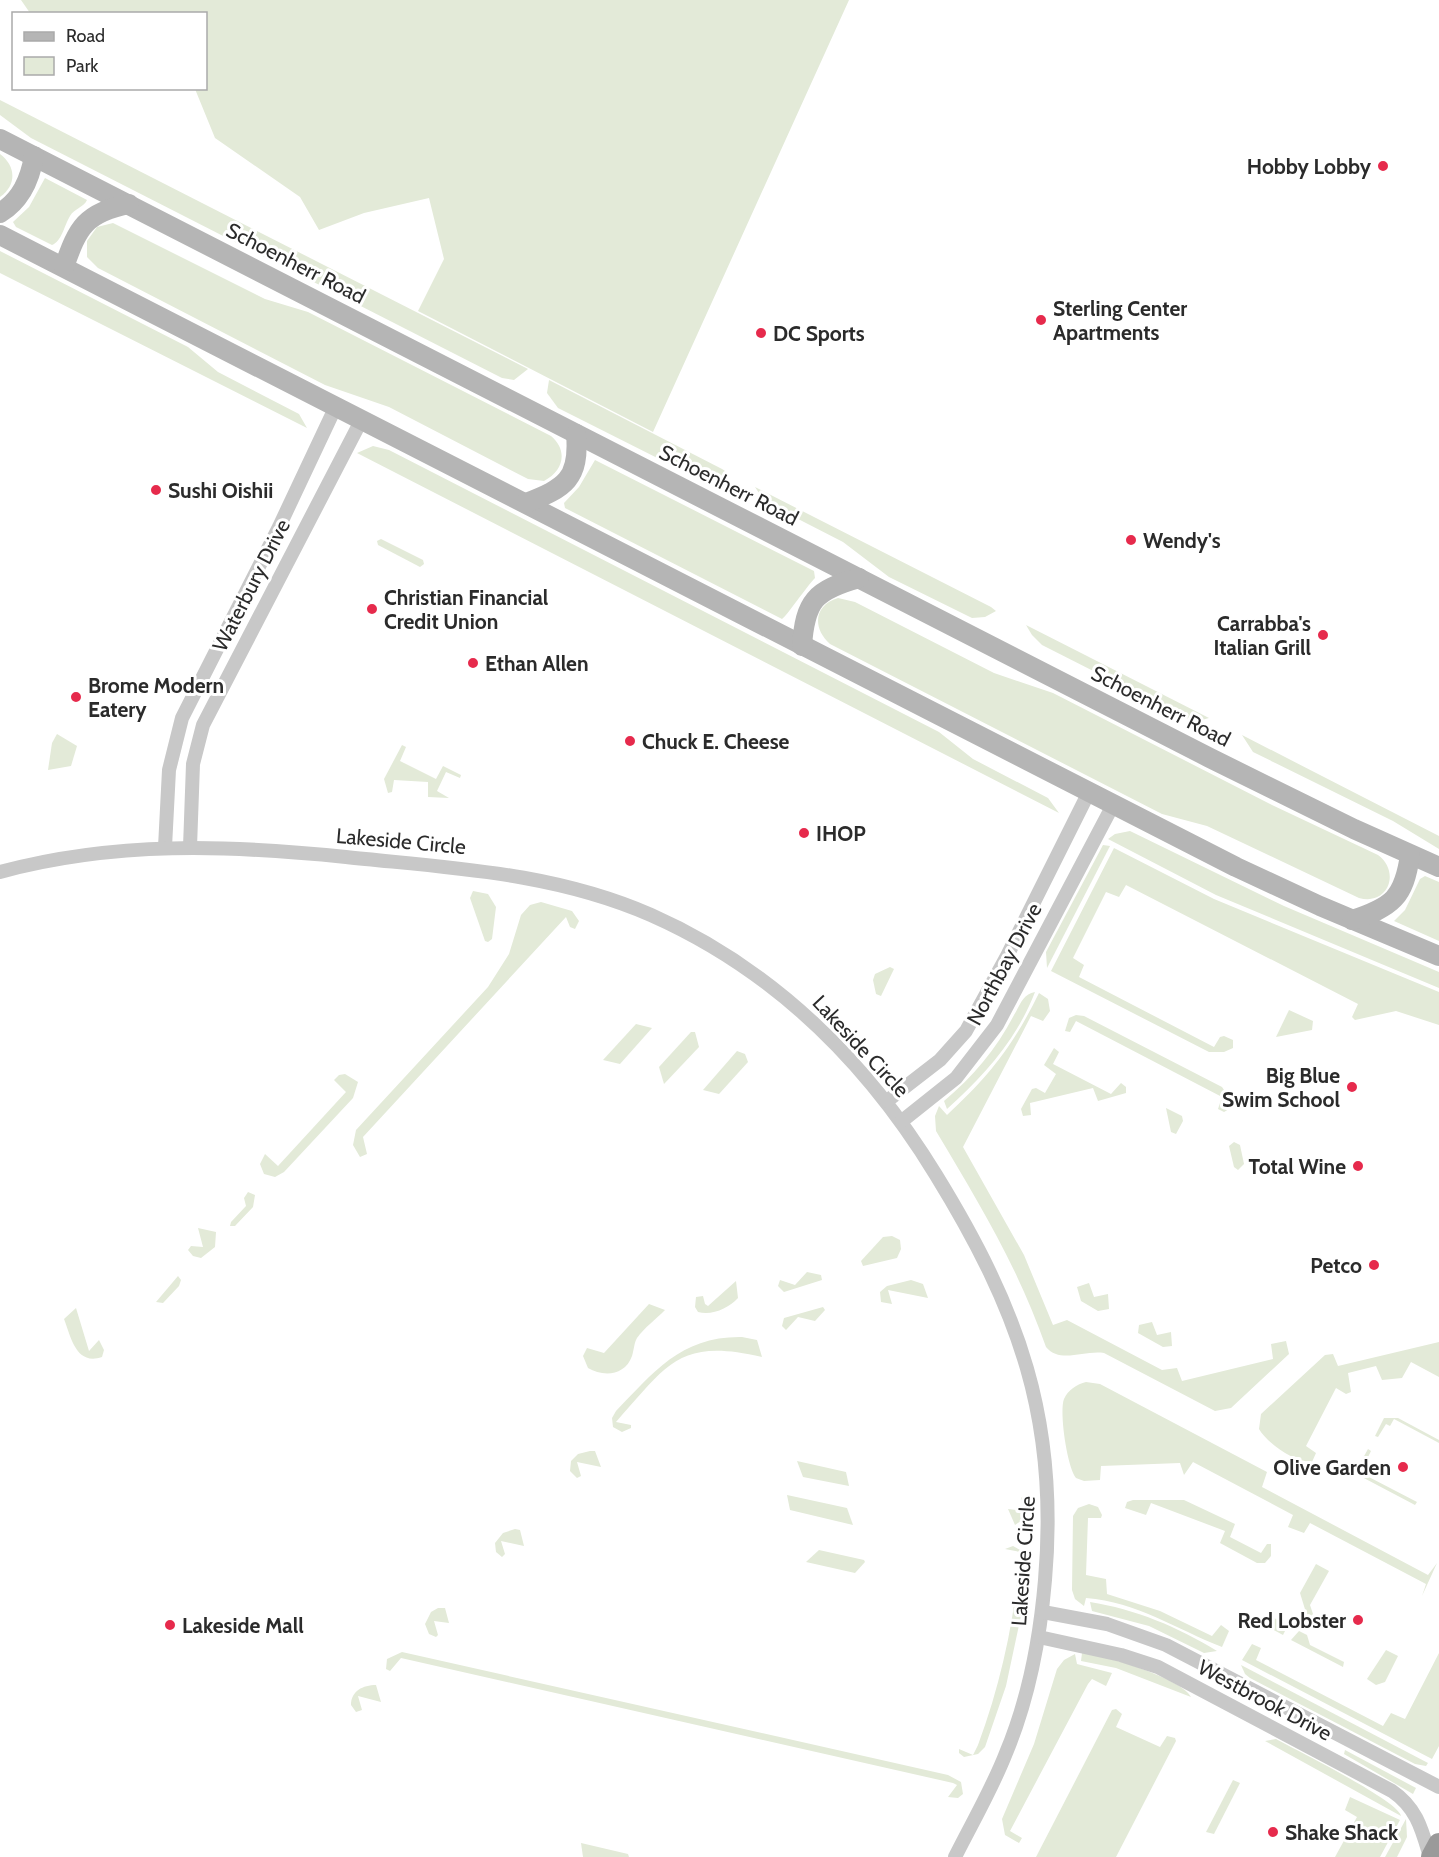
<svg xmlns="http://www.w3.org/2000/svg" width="1439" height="1857" font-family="Cabin,sans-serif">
  <rect width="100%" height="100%" fill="#fff"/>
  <!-- green -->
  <g fill="#e3ead8">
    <polygon points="21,0 849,0 653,432 418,311 444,259 429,198 364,213 319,230 300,197 215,138 195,89 206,88 206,14 30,13"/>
    <polygon points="0,100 528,369 514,380 502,378 31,138 0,115"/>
    <path d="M0,154c16,12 17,31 0,43z"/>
    <path d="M45,178l42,22c-3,7 -13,9 -17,16 -6,10 -8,25 -18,29l-36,-18 -3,-5 16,-15z"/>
    <path d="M113,223l152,76 43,13 243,124c17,14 13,35 -7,45l-16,-2 -139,-72 -64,-22 -227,-117 -11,-11v-16l10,-14z"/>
    <polygon points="0,251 188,347 218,372 299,414 307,428 0,273"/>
    <polygon points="549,380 722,469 728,473 713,482 699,479 558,408 547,393"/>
    <polygon points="373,446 389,450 939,732 973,759 1048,798 1059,813 357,453"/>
    <path d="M595,460l219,111 1,7c-8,8 -29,39 -33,41l-217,-111 -1,-5 15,-16z"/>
    <polygon points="755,487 991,607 996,611 985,617 972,618 889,577 843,542 765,502"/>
    <polygon points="381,539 423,560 424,564 420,567 378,545 377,541"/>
    <path d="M838,598l17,4 139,71 59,20 219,112 106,50c23,17 10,51 -19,43l-152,-72 -45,-12 -332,-170c-18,-16 -16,-39 8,-46z"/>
    <polygon points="1026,625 1209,718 1198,721 1186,718 1042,645 1032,635"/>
    <polygon points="57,734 77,746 71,766 48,770 52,743"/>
    <polygon points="1242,735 1439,836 1439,849 1393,821 1253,752"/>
    <polygon points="402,745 406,747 400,761 436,779 443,766 461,775 460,778 446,772 437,791 449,798 428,797 428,782 394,780 392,792 388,793 384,779"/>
    <polygon points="1130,831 1284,906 1439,972 1439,988 1216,895 1108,839 1115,834"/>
    <polygon points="1103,845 1110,846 1047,968 1046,952"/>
    <polygon points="1114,848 1214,899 1439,992 1439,1025 1396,1011 1355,1020 1352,1017 1358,1004 1126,885 1119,897 1106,892 1073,958 1084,965 1079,977 1214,1047 1220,1037 1224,1036 1233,1040 1233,1048 1224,1052 1209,1052 1051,971"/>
    <polygon points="1425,876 1439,882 1439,941 1394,921 1405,910 1420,879"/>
    <polygon points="473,891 488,894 496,907 492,939 488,942 485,941 470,898"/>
    <polygon points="541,902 572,911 579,921 575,929 570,927 566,917 363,1137 367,1154 360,1157 353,1145 356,1130 488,987 509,954 521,915 530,905"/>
    <polygon points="890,967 894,969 881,996 876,994 873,980 875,974"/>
    <path d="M1035,992c-18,47 -51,84 -88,117l-3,-8c29,-24 53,-53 70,-86 6,-10 9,-21 21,-23z"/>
    <path d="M1039,993l9,6 2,12 -7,10 -12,-5 -68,131 61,108 29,70 14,-5 95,50 15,-2 5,13 91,-22 -2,-15 15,-3 3,13 -58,54 -16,3 -111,-58c-20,-3 -44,11 -58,-6 -29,-82 -66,-142 -110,-216l-1,-15 4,-10 8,9c43,-40 66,-69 92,-122z"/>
    <polygon points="1289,1010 1313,1021 1312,1030 1276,1037"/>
    <polygon points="1076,1015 1084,1016 1222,1087 1228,1096 1229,1109 1224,1112 1218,1109 1222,1097 1076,1021 1070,1032 1065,1031 1069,1018"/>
    <polygon points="636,1024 652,1028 620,1064 603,1060"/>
    <polygon points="691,1032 695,1032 699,1047 664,1084 659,1067"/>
    <polygon points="1054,1048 1059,1052 1053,1064 1111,1094 1121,1083 1126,1087 1126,1093 1098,1101 1093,1088 1030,1103 1031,1115 1023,1116 1021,1109 1032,1089 1036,1088 1045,1093 1056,1074 1044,1065"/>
    <polygon points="737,1051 745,1054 748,1062 719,1094 703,1090"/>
    <polygon points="345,1074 358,1082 353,1098 284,1172 275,1177 264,1174 260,1164 265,1154 278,1166 346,1092 334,1080 339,1075"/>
    <polygon points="1166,1108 1182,1116 1183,1121 1176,1134 1171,1132"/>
    <polygon points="1234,1142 1240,1145 1244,1164 1238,1170 1234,1167 1229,1146"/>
    <polygon points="248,1192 255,1195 253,1207 235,1226 230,1226 231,1222 246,1206 244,1198"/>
    <polygon points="198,1228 216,1232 215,1247 201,1258 193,1256 188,1250 191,1246 203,1247"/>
    <polygon points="892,1236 900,1240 901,1249 897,1258 863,1266 861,1261 883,1237"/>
    <polygon points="807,1272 821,1275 822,1280 784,1292 778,1286 780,1280 795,1285"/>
    <polygon points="178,1276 181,1280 179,1286 163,1303 156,1302"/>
    <polygon points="911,1280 923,1284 928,1298 888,1290 892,1304 881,1302 880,1292 887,1286"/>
    <path d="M736,1281l2,17c-9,10 -26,18 -40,14l-3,-5 1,-10 7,-1 2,8 3,2z"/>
    <polygon points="1089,1283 1094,1297 1108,1294 1109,1309 1098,1311 1081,1301 1077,1287"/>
    <path d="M649,1304l16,6c-9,9 -21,18 -28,28 -3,5 -3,12 -5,18 -7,20 -29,21 -44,12l-5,-12 4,-8 17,5z"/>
    <polygon points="823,1307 825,1310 815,1321 798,1317 786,1330 782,1326 784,1318"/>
    <path d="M76,1308l13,43 10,-11 5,10 -2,7c-26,9 -31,-20 -38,-38z"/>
    <polygon points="1152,1322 1157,1335 1171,1332 1172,1346 1163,1347 1138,1333 1139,1325"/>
    <path d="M742,1337l15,3 5,17c-83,-19 -94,7 -146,65l15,3v3l-9,4 -9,-5 -1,-9 4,-7c38,-39 65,-75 126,-74z"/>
    <path d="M1439,1342v35l-28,-15 -9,16 -20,2 -6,-14 -28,7 3,19 -5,2 -10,-6 -30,58 10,7 -4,9c-18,0 -44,-18 -53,-33l2,-15 64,-59 8,-1 5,12z"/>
    <path d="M1086,1382l14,2 167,88 -5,15 166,88 9,-12 -15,33 4,-12 -116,-61 -6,10 -16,-6 5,-12 -100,-53 -9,13 -4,-12 -79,3 -1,14 -16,1 -8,-3c-9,-11 -17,-67 -12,-79 4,-9 13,-15 22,-17z"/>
    <polygon points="1384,1418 1398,1418 1439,1440 1439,1443 1394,1419 1390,1426 1386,1424 1378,1437 1375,1436"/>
    <polygon points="1368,1449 1371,1451 1364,1465 1368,1468 1365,1475 1417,1502 1415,1505 1360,1476 1358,1467"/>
    <polygon points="590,1451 595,1451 601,1467 577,1462 581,1476 577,1478 570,1471 571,1461 578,1454"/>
    <polygon points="797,1461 846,1472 849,1486 803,1477"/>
    <polygon points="787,1495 847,1508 853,1525 790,1510"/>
    <polygon points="1024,1496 1027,1500 1027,1517 1015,1525 1008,1509 1023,1511 1021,1498"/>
    <polygon points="1133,1500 1184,1500 1235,1524 1230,1537 1261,1553 1267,1544 1271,1544 1271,1556 1265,1563 1257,1563 1220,1543 1225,1531 1151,1503 1146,1515 1125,1508 1127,1502"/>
    <path d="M1089,1504l9,3 4,8 -1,3h-13l-2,57 20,4 1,15 53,17 52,25 9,-11 8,6 -7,16c-46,-18 -85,-45 -136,-49l-2,8 -9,-7 -3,-9 1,-74 5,-8z"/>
    <polygon points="515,1529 520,1530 524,1546 501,1541 505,1554 502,1557 496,1552 495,1543 503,1533"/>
    <path d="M1013,1546l9,5 5,12 -5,48 -16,75 -21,61 -7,7 -14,3 -5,-4v-4l14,6 5,-10c23,-62 37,-126 42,-193l-15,-3z"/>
    <polygon points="819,1550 864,1560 865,1562 855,1573 806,1562"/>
    <polygon points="1316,1564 1329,1571 1310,1605 1313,1614 1308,1619 1300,1593"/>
    <path d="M1090,1602c45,7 88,25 127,49l-13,2 -55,-27 -57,-15z"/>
    <polygon points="438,1608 445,1608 449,1623 434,1621 438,1635 436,1637 429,1634 425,1624 431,1612"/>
    <polygon points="1268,1615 1288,1625 1283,1635 1266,1626"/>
    <polygon points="1299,1631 1307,1635 1310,1645 1344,1662 1343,1667 1291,1640"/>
    <polygon points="1252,1644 1261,1648 1256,1660 1383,1726 1391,1713 1405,1719 1439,1653 1439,1746 1432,1759 1242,1660"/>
    <polygon points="1386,1650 1398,1656 1385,1682 1376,1685 1367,1679"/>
    <polygon points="402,1652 948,1775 961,1782 963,1794 958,1798 948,1797 957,1785 953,1783 401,1658 390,1671 386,1669 387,1659"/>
    <path d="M1082,1653c21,1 101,26 109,44l-75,-29 -35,-7z"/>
    <polygon points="1075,1654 1077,1664 1112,1673 1106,1686 1092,1679 1088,1684 1010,1831 1022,1838 1019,1843 1005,1835 1002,1819 1034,1744 1057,1669 1064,1660"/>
    <polygon points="1241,1665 1428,1763 1426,1766 1415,1764 1250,1678 1245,1674"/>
    <path d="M376,1685l5,17 -23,-6 4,14 -6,2 -5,-7c0,-14 12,-20 25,-20z"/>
    <polygon points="1116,1709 1122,1714 1116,1727 1160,1747 1167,1736 1175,1738 1176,1741 1116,1857 1036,1857 1112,1710"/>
    <path d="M1276,1739c20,11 123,62 125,77l-136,-75z"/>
    <polygon points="1345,1750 1416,1788 1413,1794 1344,1754"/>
    <polygon points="1233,1780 1240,1783 1214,1834 1206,1832"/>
    <polygon points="1350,1797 1400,1820 1380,1857 1335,1857 1357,1817 1345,1810"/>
    <polygon points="1406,1819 1407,1837 1397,1857 1385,1857"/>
    <polygon points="581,1843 628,1854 629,1857 583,1857"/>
  </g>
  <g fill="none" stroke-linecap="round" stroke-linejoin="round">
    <!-- minor -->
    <g stroke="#c8c8c8" stroke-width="14">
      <polyline points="165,847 169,770 182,718 279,527 336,406"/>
      <polyline points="190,847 193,764 203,725 362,419"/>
      <path d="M0,872c114,-31 229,-27 346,-15 104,11 207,15 305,58 122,54 216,147 285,260 83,135 123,245 109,405 -5,59 -16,118 -39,173 -14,36 -34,70 -51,104"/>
      <polyline points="887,1101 940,1060 966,1031 1008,954 1089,792"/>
      <polyline points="902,1121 956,1078 997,1025 1113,805"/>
      <polyline points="1043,1612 1107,1624 1166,1645 1439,1787"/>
      <path d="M1039,1637l82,18 37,12 234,124c25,17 30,39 38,66"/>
    </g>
    <!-- secondary -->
    <g stroke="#b5b5b5" stroke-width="20">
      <polyline points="0,139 1210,758 1354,829 1439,867"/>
      <path d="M0,213c21,-13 30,-33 34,-57"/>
      <polyline points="0,235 1236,867 1320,906 1439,956"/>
      <path d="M64,267c14,-40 21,-54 65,-63"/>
      <path d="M526,503c39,-15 54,-24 50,-69"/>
      <path d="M802,646c3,-45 13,-56 57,-68"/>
      <path d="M1352,920c40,-13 52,-22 58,-65"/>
    </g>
    <!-- trunk -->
    <polyline stroke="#9a9a9a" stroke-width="22" points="1432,1857 1439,1844"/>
  </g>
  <!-- markers -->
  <g fill="#e62a4c" stroke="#fff" stroke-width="2">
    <circle cx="1383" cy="166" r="6"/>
    <circle cx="1041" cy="320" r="6"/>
    <circle cx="761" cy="333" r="6"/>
    <circle cx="156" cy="490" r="6"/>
    <circle cx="1131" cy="540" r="6"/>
    <circle cx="372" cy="609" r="6"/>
    <circle cx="1323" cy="635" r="6"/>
    <circle cx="473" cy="663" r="6"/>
    <circle cx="76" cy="697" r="6"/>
    <circle cx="630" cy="741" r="6"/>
    <circle cx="804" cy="833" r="6"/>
    <circle cx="1352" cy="1087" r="6"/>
    <circle cx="1358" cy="1166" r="6"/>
    <circle cx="1374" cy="1265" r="6"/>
    <circle cx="1403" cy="1467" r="6"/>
    <circle cx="1358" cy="1620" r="6"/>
    <circle cx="170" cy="1625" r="6"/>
    <circle cx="1273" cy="1832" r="6"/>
  </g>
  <g text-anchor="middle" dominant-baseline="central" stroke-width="6" stroke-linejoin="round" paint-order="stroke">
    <!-- poi labels -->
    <g font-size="21" font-weight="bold" fill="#2b2b2b" stroke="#fff" text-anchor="start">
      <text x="1371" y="166" text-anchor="end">Hobby Lobby</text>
      <text x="1053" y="308">Sterling Center<tspan x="1053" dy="24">Apartments</tspan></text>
      <text x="773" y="333">DC Sports</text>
      <text x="168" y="490">Sushi Oishii</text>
      <text x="1143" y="540">Wendy's</text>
      <text x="384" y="597">Christian Financial<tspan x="384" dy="24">Credit Union</tspan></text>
      <text x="1311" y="623" text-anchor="end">Carrabba's<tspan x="1311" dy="24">Italian Grill</tspan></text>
      <text x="485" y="663">Ethan Allen</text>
      <text x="88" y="685">Brome Modern<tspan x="88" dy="24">Eatery</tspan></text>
      <text x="642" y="741">Chuck E. Cheese</text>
      <text x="816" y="833">IHOP</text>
      <text x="1340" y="1075" text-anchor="end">Big Blue<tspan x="1340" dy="24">Swim School</tspan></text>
      <text x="1346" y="1166" text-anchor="end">Total Wine</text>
      <text x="1362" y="1265" text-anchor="end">Petco</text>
      <text x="1391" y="1467" text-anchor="end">Olive Garden</text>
      <text x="1346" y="1620" text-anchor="end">Red Lobster</text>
      <text x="182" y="1625">Lakeside Mall</text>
      <text x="1285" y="1832">Shake Shack</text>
    </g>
    <!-- street labels -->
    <g font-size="21" fill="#2b2b2b" stroke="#fff">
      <text transform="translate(296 263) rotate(27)">Schoenherr Road</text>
      <text transform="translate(729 485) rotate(27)">Schoenherr Road</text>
      <text transform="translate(251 585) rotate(-63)">Waterbury Drive</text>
      <text transform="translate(1161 706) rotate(27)">Schoenherr Road</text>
      <text transform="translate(401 841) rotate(5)">Lakeside Circle</text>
      <text transform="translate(1004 964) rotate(-62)">Northbay Drive</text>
      <text transform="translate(861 1046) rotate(47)">Lakeside Circle</text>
      <text transform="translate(1023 1561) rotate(-86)">Lakeside Circle</text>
      <text transform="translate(1265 1700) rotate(28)">Westbrook Drive</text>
    </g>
  </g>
  <!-- legend -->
  <rect x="12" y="12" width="195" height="78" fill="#ffffff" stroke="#aaaaaa" stroke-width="1.5"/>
  <rect x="24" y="32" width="30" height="9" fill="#b5b5b5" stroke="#aaaaaa" stroke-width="1.5"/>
  <text x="66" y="42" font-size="18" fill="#2b2b2b">Road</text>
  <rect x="24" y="57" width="30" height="18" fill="#e3ead8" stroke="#aaaaaa" stroke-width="1.5"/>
  <text x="66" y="72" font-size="18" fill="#2b2b2b">Park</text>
</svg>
